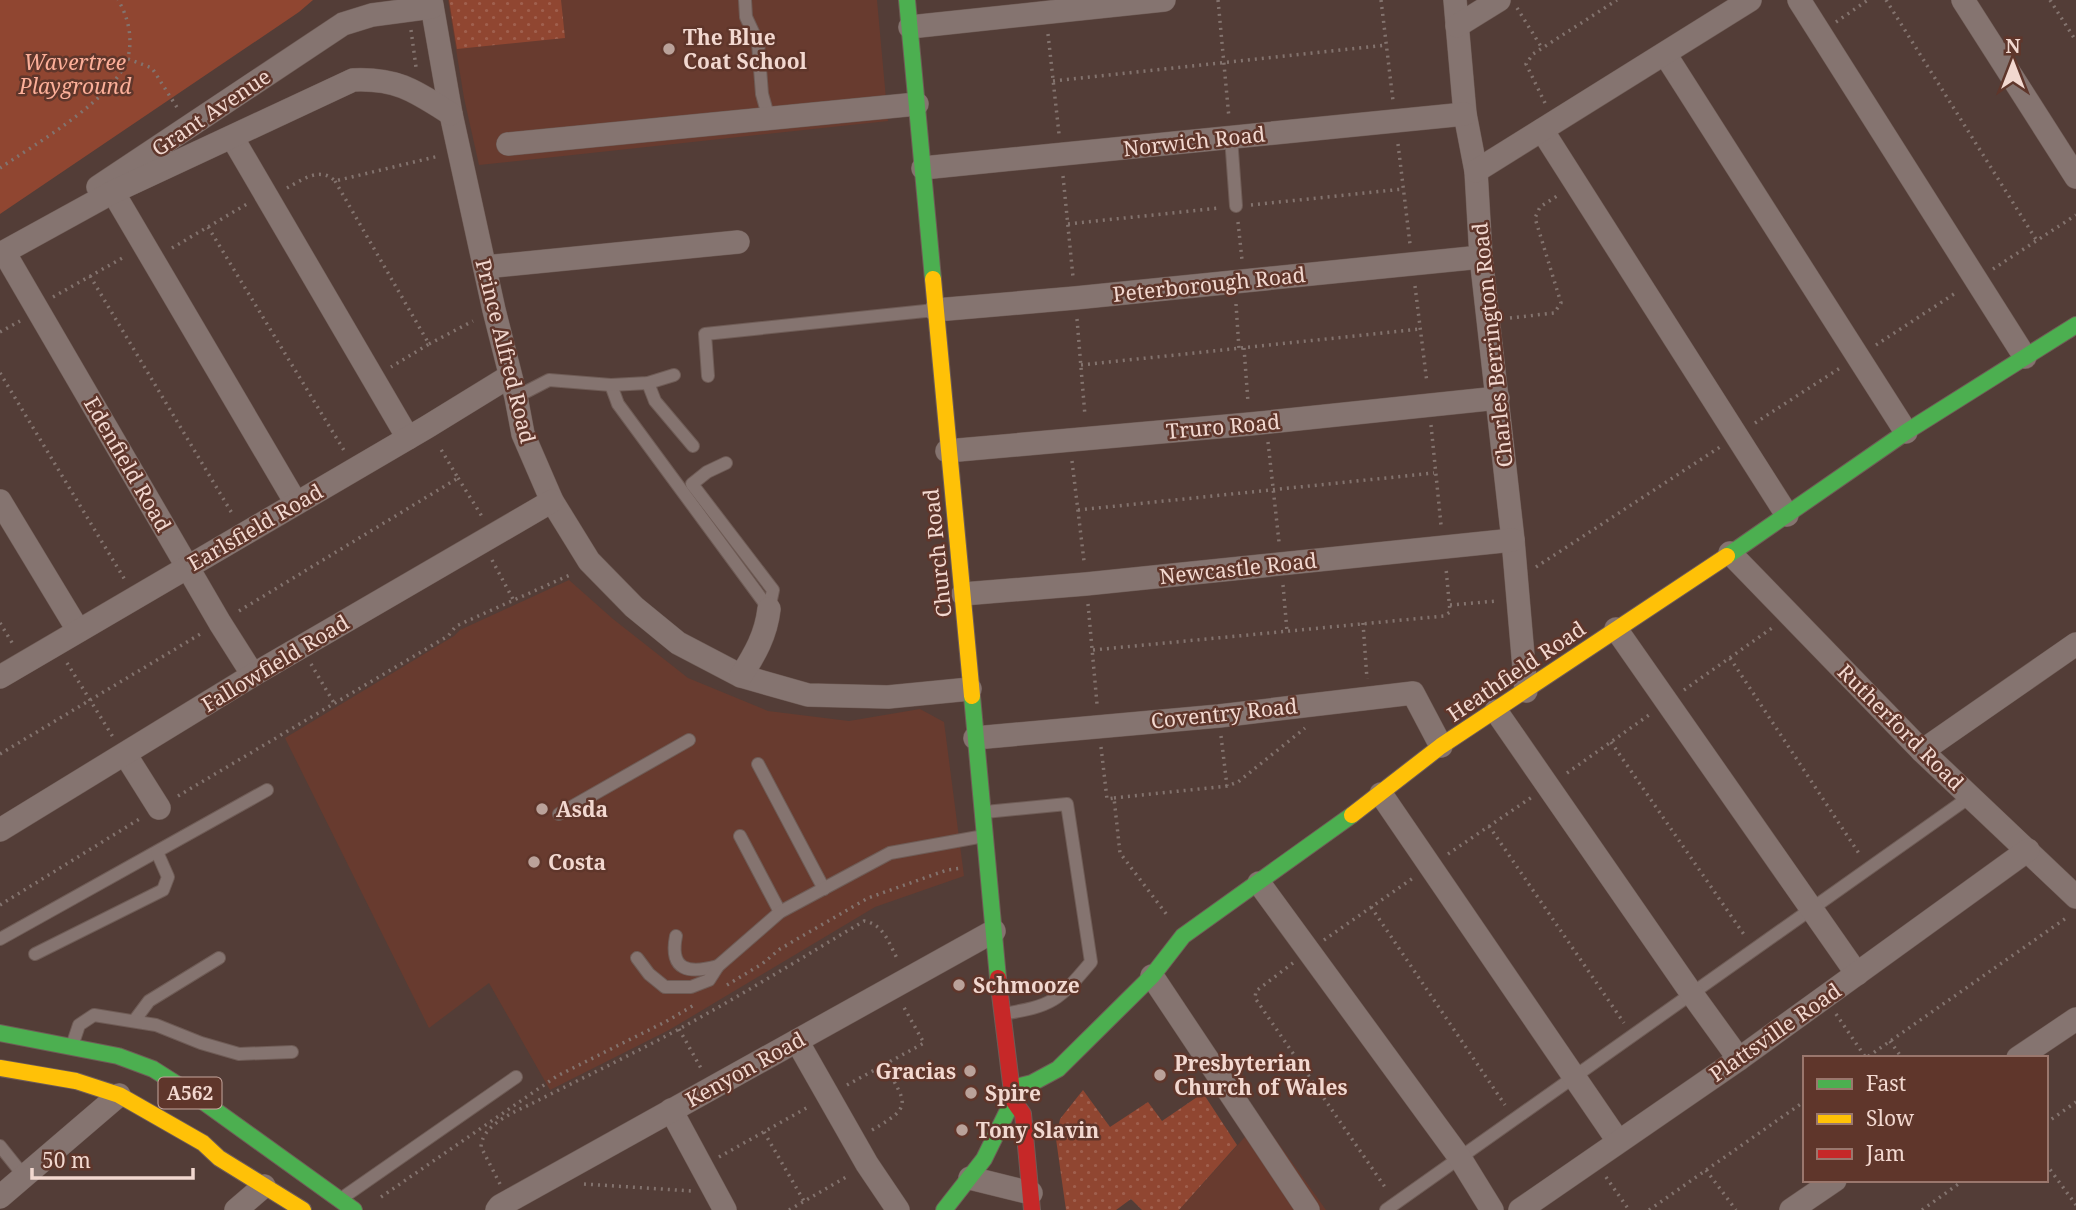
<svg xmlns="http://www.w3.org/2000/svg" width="2076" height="1210" font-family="'Noto Serif',serif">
  <defs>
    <pattern id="grass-dots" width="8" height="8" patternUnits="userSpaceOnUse" patternTransform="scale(1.75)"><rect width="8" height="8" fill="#904631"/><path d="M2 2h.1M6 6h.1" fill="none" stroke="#a0604e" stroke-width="1.8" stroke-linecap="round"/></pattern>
  </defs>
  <rect width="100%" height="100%" fill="#533d37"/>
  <!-- built -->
  <g fill="#683b2f">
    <polygon points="448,0 877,0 888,121 479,165 464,98"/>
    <polygon points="569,580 613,619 688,678 768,711 849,721 920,709 944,722 964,876 875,907 669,1030 550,1090 489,983 429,1028 285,738 454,636 460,630"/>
    <polygon points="1261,1119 1326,1210 1179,1210"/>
  </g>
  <!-- grass -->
  <g fill="url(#grass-dots)">
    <polygon points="449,0 561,0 565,38 457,49"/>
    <polygon points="1083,1090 1110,1127 1148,1102 1162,1121 1203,1093 1237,1145 1179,1210 1142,1210 1131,1199 1116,1210 1066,1210 1056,1139 1060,1119"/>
  </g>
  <!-- green -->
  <polygon fill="#904631" points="0,0 313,0 299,12 0,214"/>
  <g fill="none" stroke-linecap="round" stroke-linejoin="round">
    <!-- lane casing -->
    <g stroke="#6f5c56" stroke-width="14">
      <g id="lane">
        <polyline points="745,0 746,17 758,43 762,94 769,119"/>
        <polyline points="1231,137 1236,206"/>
        <polyline points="708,376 705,334 935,310"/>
        <polyline points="648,383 655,401 693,446"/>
        <polyline points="611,385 618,404 769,609"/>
        <polyline points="516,397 549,380 611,385 648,383 674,375"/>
        <polyline points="726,463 707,472 692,484 773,590 769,609"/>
        <polyline points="758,764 824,889"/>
        <path d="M985,812l82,-8 24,158c-33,39 -38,44 -89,52"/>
        <polyline points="559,814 689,740"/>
        <polyline points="740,836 780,912"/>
        <path d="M676,936c-7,35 13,38 42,30"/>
        <polyline points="0,939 267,790"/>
        <polyline points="35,954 163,890 168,877 157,852"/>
        <polyline points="637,958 649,974 665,987 691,987 709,980 718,966 780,912 890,853 984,836"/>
        <polyline points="134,1021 149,1001 219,958"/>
        <polyline points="73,1043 79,1025 94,1015 156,1025 201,1043 239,1054 292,1052"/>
        <polyline points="0,1146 24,1176"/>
        <polyline points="345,1196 516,1077"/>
        <polyline points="1386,1210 1971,796"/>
      </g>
    </g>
    <!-- street casing -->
    <g stroke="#6f5c56" stroke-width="24">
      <g id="street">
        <polyline points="431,0 451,114 494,310 516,397 523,434 552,501 589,561 634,607 678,643 741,676 808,695 888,697 970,689"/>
        <polyline points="1455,0 1465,114 1476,171 1481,257 1513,540 1526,691"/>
        <polyline points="1799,0 2025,357"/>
        <polyline points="1963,0 2076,177"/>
        <polyline points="1457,26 1499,0"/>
        <polyline points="910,27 1164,0"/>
        <polyline points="1665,54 1906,432"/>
        <polyline points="1542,130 1787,515"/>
        <polyline points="232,137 408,438"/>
        <polyline points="508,144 917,104"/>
        <polyline points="923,168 1465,114"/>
        <polyline points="1476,171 1750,0"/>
        <polyline points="98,187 343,24 372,15 432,7"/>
        <polyline points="113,192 296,503"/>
        <polyline points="485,267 738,242"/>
        <polyline points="936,310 1075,298 1481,257"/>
        <polyline points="947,451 1250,424 1498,398"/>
        <polyline points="0,501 78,630"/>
        <polyline points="1730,553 1922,751 2076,897"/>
        <polyline points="963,594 1086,584 1513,540"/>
        <polyline points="1616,629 1857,974"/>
        <path d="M253,675l-33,-52 -216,-371 109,-60 240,-112c44,-2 62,11 98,34"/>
        <path d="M741,676c14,-22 25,-41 28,-67"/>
        <polyline points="0,677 427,427 510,376"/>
        <polyline points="1496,711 1692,994 1739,1059"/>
        <polyline points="975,738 1219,716 1413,693 1441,746"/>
        <polyline points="1922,751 2076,644"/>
        <polyline points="125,754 159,808"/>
        <polyline points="1381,794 1618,1141"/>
        <polyline points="0,830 253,675 552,501"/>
        <polyline points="1259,883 1460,1158 1492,1210"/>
        <polyline points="1152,976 1308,1210"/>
        <polyline points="797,1041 867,1164 898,1210"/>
        <polyline points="2018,1058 2076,1019"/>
        <polyline points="671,1110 725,1210"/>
        <polyline points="970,1178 1031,1193"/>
        <polyline points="0,1197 119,1095"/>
        <polyline points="236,1210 264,1186"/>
        <polyline points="497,1210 500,1206 994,931"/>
        <polyline points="1520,1210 1739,1059 2028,850"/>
        <polyline points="1791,1210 1835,1180"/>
      </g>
    </g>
    <!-- fast casing -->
    <g stroke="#6f5c56" stroke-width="18">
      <g id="fast">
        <polyline points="907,0 933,279"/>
        <polyline points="1727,556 1906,432 2076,325"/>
        <polyline points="972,696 998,978"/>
        <polyline points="0,1033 118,1056 153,1069 194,1095 354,1210"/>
        <polyline points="1012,1088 1032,1083 1058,1069 1152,976 1183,936 1352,815"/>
        <polyline points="944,1210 984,1159 1013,1100"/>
      </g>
    </g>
    <!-- slow casing -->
    <g stroke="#6f5c56" stroke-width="18">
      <g id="slow">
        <polyline points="933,279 972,696"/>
        <polyline points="1352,815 1441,746 1727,556"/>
        <polyline points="0,1068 76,1081 119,1095 203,1143 219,1158 303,1210"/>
      </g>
    </g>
    <!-- jam casing -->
    <g stroke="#6f5c56" stroke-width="18">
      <polyline id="jam" points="998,978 1013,1100 1023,1114 1032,1210"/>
    </g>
    <!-- path -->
    <g stroke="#83736e" stroke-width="3.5" stroke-dasharray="2 5" stroke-linecap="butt">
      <polyline points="1218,0 1229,118"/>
      <polyline points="1381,0 1393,101"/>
      <polyline points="1886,0 2037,241"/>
      <polyline points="2050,0 2076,41"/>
      <polyline points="1517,8 1542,48"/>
      <polyline points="1836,22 1868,0"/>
      <polyline points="411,30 416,67"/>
      <polyline points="1048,34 1059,134"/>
      <polyline points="128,59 152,68 178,109"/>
      <polyline points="1053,81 1386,45"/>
      <polyline points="1545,103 1526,64 1533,54 1617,0"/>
      <polyline points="1398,144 1410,244"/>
      <path d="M0,168c34,-23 117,-71 128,-111 5,-19 0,-41 -10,-57"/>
      <polyline points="1063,176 1073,277"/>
      <polyline points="335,181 429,344 391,367"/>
      <path d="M287,188c15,-8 33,-22 48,-7l104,-25"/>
      <polyline points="1251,205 1403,189"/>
      <polyline points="1238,222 1242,260"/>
      <polyline points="1068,224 1219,208"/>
      <polyline points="208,227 345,452"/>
      <polyline points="172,248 247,204"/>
      <polyline points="1993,269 2076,215"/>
      <polyline points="90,276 233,515"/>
      <polyline points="1415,286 1427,383"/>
      <polyline points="53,297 126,256"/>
      <polyline points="1236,304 1239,349"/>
      <polyline points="1510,318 1554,313 1561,303 1535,218 1540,207 1560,194"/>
      <polyline points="1077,319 1085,416"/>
      <polyline points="0,332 20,321"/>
      <polyline points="429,344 473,321"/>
      <polyline points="1876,345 1957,292"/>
      <polyline points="1244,348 1248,402"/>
      <polyline points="1081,365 1420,329"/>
      <polyline points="0,373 125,580"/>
      <polyline points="1755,423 1840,368"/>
      <polyline points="1431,425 1441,525"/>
      <polyline points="1268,442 1279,542"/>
      <polyline points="1072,461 1084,561"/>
      <polyline points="458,478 483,518"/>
      <polyline points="1078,510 1434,473"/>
      <polyline points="492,560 514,601"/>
      <polyline points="1536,567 1720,447"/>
      <polyline points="1283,585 1287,631"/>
      <polyline points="1088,604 1097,704"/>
      <polyline points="1450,605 1497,601"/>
      <polyline points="239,611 458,478 439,446"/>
      <polyline points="0,623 14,646"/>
      <polyline points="1363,623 1367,679"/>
      <polyline points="1093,650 1444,616 1450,612 1446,568"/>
      <polyline points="1730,658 1860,855"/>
      <polyline points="67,663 113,737"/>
      <polyline points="311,664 334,703"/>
      <polyline points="1684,690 1772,628"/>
      <polyline points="1221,736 1227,786"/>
      <polyline points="1611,742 1745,936"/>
      <polyline points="1101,747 1107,799 1114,798 1120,853 1167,915"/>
      <polyline points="0,754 202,633"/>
      <polyline points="1567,773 1649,715"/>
      <polyline points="178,796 448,636 456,626 572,574"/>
      <polyline points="1114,798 1227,786 1238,782 1305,728"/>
      <polyline points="1489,826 1624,1023"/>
      <polyline points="1448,854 1532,797"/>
      <polyline points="0,905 141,818"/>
      <polyline points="1371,907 1505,1105"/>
      <polyline points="1324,940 1413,878"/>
      <polyline points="1293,963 1256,991 1255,998 1387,1190"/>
      <polyline points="727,985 762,964 780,949 868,898 947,870 962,868"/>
      <polyline points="1836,1014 1866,1058 2069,916"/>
      <polyline points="679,1029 702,1070"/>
      <polyline points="1890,1041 1902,1058"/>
      <polyline points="847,1085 924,1043 902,1004"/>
      <polyline points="2046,1123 2076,1102"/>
      <path d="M872,1130c42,-24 34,-26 13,-65"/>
      <polyline points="764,1132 804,1201"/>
      <polyline points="719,1157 810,1106"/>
      <polyline points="2046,1164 2076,1205"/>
      <polyline points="1706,1170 1736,1210"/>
      <polyline points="1606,1177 1629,1210"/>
      <path d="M500,1184l-19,-37c1,-22 33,-35 50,-43 49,-25 100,-49 148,-75 63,-34 124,-72 185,-108 20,3 25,23 34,39"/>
      <polyline points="584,1184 692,1191"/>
      <polyline points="381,1197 557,1076 665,1022 696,1004"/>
      <polyline points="789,1210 848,1176"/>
      <polyline points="1649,1210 1805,1101"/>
      <polyline points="1922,1210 1964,1180"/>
    </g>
    <!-- lane -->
    <use href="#lane" stroke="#857470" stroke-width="12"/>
    <!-- street -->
    <use href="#street" stroke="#857470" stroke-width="23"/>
    <!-- fast -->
    <use href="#fast" stroke="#4caf50" stroke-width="16"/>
    <!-- slow -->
    <use href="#slow" stroke="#ffc107" stroke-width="16"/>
    <!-- jam -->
    <use href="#jam" stroke="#c62828" stroke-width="16"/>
  </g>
  <!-- markers -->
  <g fill="#baa29a" stroke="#5f362b" stroke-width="2.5">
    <circle cx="669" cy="49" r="7"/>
    <circle cx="542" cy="809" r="7"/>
    <circle cx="534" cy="862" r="7"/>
    <circle cx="959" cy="985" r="7"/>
    <circle cx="970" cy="1071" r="7"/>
    <circle cx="1160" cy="1075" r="7"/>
    <circle cx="971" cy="1093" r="7"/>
    <circle cx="962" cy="1130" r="7"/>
  </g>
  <g text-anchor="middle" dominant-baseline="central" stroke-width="5" stroke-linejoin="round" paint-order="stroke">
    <!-- shield labels -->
    <rect fill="#5f362b" stroke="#c6a79e" stroke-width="2" x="158.5" y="1077.5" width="63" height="31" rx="5"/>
    <g font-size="19" font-weight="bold" fill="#f2d8d0">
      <text x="190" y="1093">A562</text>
    </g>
    <!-- poi labels -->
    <g font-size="21" font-weight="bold" fill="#f2d8d0" stroke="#5f362b" text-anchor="start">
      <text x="683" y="37">The Blue<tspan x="683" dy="24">Coat School</tspan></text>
      <text x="556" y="809">Asda</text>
      <text x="548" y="862">Costa</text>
      <text x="973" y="985">Schmooze</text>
      <text x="1174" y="1063">Presbyterian<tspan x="1174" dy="24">Church of Wales</tspan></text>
      <text x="956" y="1071" text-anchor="end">Gracias</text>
      <text x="985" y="1093">Spire</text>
      <text x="976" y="1130">Tony Slavin</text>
    </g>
    <!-- park labels -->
    <g font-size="21" font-style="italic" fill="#fcaf99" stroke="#5f362b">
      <text x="75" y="62">Wavertree<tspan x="75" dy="24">Playground</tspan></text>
    </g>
    <!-- street labels -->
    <g font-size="21" fill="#f2d8d0" stroke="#5f362b">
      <text transform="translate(211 112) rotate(-34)">Grant Avenue</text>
      <text transform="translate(1194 141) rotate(-6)">Norwich Road</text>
      <text transform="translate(1209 284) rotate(-6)">Peterborough Road</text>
      <text transform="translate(1492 345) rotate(-96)">Charles Berrington Road</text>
      <text transform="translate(506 351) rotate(76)">Prince Alfred Road</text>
      <text transform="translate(1223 426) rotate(-5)">Truro Road</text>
      <text transform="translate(128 464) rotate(60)">Edenfield Road</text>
      <text transform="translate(255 527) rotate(-30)">Earlsfield Road</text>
      <text transform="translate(937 553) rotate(-96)">Church Road</text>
      <text transform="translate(1238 568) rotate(-6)">Newcastle Road</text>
      <text transform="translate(275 663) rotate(-31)">Fallowfield Road</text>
      <text transform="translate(1516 671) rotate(-34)">Heathfield Road</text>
      <text transform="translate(1224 713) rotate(-6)">Coventry Road</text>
      <text transform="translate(1901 727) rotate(45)">Rutherford Road</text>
      <text transform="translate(1775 1032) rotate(-35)">Plattsville Road</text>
      <text transform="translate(745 1069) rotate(-29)">Kenyon Road</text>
    </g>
  </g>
  <!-- legend -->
  <rect x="1803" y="1056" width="245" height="126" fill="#5f362b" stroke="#9a776d" stroke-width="2"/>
  <rect x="1817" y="1079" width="35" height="10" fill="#4caf50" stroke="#9a776d" stroke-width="2"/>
  <text x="1866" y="1091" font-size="21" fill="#f2d8d0">Fast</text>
  <rect x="1817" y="1114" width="35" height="10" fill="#ffc107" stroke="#9a776d" stroke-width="2"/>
  <text x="1866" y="1126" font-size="21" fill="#f2d8d0">Slow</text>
  <rect x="1817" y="1149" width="35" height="10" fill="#c62828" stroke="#9a776d" stroke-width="2"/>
  <text x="1866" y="1161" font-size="21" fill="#f2d8d0">Jam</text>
  <!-- north arrow -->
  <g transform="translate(2013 63)" stroke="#5f362b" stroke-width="5" paint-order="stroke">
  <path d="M0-5L12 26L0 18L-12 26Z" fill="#f2d8d0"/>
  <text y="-10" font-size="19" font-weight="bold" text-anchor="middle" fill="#f2d8d0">N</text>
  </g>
  <!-- scale -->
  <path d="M32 1168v10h161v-10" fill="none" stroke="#f2d8d0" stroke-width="3.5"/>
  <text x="42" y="1168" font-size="21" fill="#f2d8d0" stroke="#5f362b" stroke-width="5" paint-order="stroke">50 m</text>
</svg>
